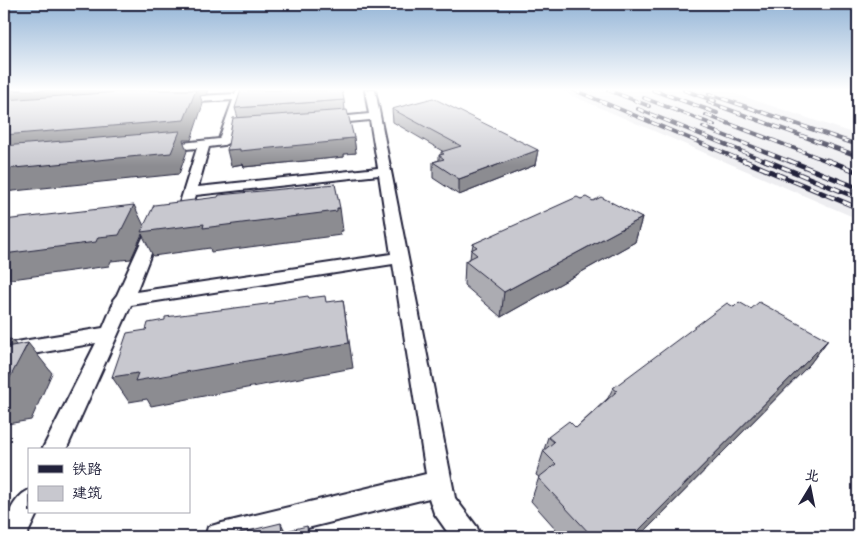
<svg xmlns="http://www.w3.org/2000/svg" width="862" height="541" font-family="Mali,'LXGW WenKai TC',sans-serif">
  <rect width="100%" height="100%" fill="#fff"/>
  <filter id="ink" filterUnits="userSpaceOnUse"><feTurbulence type="fractalNoise" baseFrequency=".02" numOctaves="2"/><feDisplacementMap in="SourceGraphic" scale="10" xChannelSelector="R" yChannelSelector="G"/><feConvolveMatrix kernelMatrix="1 2 1 2 8 2 1 2 1" color-interpolation-filters="sRGB"/></filter>
  <g filter="url(#ink)">
    <!-- built -->
    <polygon fill="#eeeef1" points="559,90 724,90 858,135 858,219"/>
    <g fill="none" stroke-linecap="round" stroke-linejoin="round">
      <!-- lane casing -->
      <g stroke="#22223b" stroke-width="4">
        <g id="lane">
          <polygon points="237,90 246,90 230,142 224,145 209,147 198,187 378,168 370,120 328,124 323,121 328,118 369,114 365,90 375,90 455,498 477,527 480,537 451,537 434,513 429,498 271,537 205,537 208,527 218,524 426,474 393,264 131,305 66,450 42,450 96,343 4,359 4,344 103,328 114,302 113,300 117,295 150,222 160,222 162,225 136,292 391,254 379,175 196,195 188,219 173,219 171,216 177,212 197,148 163,151 157,148 163,145 219,139 233,100 180,103 175,100 180,97 235,94"/>
          <path d="M29,490v22h9l-12,25h-22c0,-16 9,-40 25,-47z"/>
        </g>
      </g>
      <!-- lane -->
      <use href="#lane" fill="#fff" fill-rule="evenodd"/>
      <!-- rail-far1 casing -->
      <g stroke="#22223b" stroke-width="4">
        <g id="rail-far1">
          <polyline points="574,90 746,162"/>
          <polyline points="608,90 649,106"/>
          <polyline points="653,90 717,113"/>
          <polyline points="684,90 715,101"/>
          <polyline points="709,94 858,145"/>
          <polyline points="644,98 714,125"/>
          <polyline points="708,102 858,156"/>
          <polyline points="638,109 768,162"/>
          <polyline points="706,115 830,162"/>
          <polyline points="703,127 791,162"/>
        </g>
      </g>
      <!-- rail casing -->
      <g stroke="#22223b" stroke-width="5">
        <g id="rail">
          <polyline points="743,160 858,208"/>
          <polyline points="765,160 858,198"/>
          <polyline points="788,160 858,188"/>
          <polyline points="827,160 858,172"/>
        </g>
      </g>
      <!-- rail-far1 -->
      <use href="#rail-far1" stroke="#fff" stroke-width="2.5" stroke-dasharray="7" stroke-linecap="butt"/>
      <!-- rail -->
      <use href="#rail" stroke="#fff" stroke-width="3" stroke-dasharray="9" stroke-linecap="butt"/>
    </g>
    <!-- wall -->
    <g fill="#acacb2" stroke="#22223b">
      <polygon points="344,100 345,110 354,138 356,153 344,154 344,157 244,167 243,164 231,166 238,118 235,108"/>
      <polygon points="392,109 538,150 535,165 459,195 433,178 433,162 439,160 439,155 441,155 441,152 444,152 393,122"/>
      <polygon points="581,199 593,201 642,218 635,242 501,317 464,285 465,261 470,259 471,250 472,249 473,244"/>
      <polygon points="734,307 751,309 828,340 809,365 639,537 563,537 531,501 539,477 536,475 548,437 576,428 608,398 613,388"/>
    </g>
    <!-- shaded-wall -->
    <g fill="#8c8c91" stroke="#22223b">
      <polygon points="22,90 208,90 206,95 200,96 203,104 191,140 183,140 187,151 179,174 4,192 4,91"/>
      <polygon points="354,138 356,153 344,154 344,157 244,167 243,164 231,166 227,150"/>
      <polygon points="538,150 535,165 459,195 459,179"/>
      <polygon points="134,205 145,228 340,208 343,231 340,231 341,235 211,252 210,248 153,256 142,234 131,259 111,261 109,266 4,280 4,254 98,237"/>
      <polygon points="642,218 635,242 501,317 504,292"/>
      <polygon points="343,300 353,368 151,406 147,399 129,402 112,377"/>
      <polygon points="11,339 23,353 28,343 52,373 31,420 7,424 4,430 4,389 6,347"/>
      <polygon points="828,340 809,365 639,537 632,537"/>
      <polygon points="281,523 288,537 282,532"/>
      <polygon points="307,526 311,537 308,537"/>
    </g>
    <!-- building -->
    <g fill="#c8c8cf" stroke="#22223b">
      <polygon points="4,90 22,90 4,91"/>
      <polygon points="148,90 196,90 184,120 4,135 4,100"/>
      <polygon points="241,90 342,90 344,100 235,108"/>
      <polygon points="433,98 538,150 459,179 433,162 444,159 439,155 444,154 441,152 461,146 392,109"/>
      <polygon points="347,110 354,138 342,139 342,141 240,151 240,149 227,150 233,118"/>
      <polygon points="180,131 171,153 4,169 4,146"/>
      <polygon points="335,184 340,208 337,208 337,211 203,228 204,224 141,232 154,205 218,197 219,195"/>
      <polygon points="577,197 581,199 586,197 593,201 601,197 642,218 504,292 465,261 477,255 471,250 477,247 473,244"/>
      <polygon points="134,205 119,235 98,237 96,242 4,254 4,220"/>
      <polygon points="308,296 309,298 325,296 326,302 343,300 349,343 135,381 138,373 112,377 127,333 146,330 148,323 165,320 165,317 274,303 274,301"/>
      <polygon points="739,302 751,309 759,302 828,340 632,537 588,537 591,535 538,478 556,464 543,451 554,442 548,437 569,421 576,428 617,391 613,388 727,303 734,307"/>
      <polygon points="11,339 6,347 28,343 4,389 4,340"/>
      <polygon points="281,523 282,532 307,526 308,537 223,537"/>
    </g>
  </g>
  <!-- sky -->
  <linearGradient id="sky" x2="0" y2="1"><stop stop-color="#93b4d6"/><stop offset="0.54" stop-color="#fff"/><stop offset="1" stop-color="#fff" stop-opacity="0"/></linearGradient>
  <rect width="862" height="166" fill="url(#sky)"/>
  <!-- margin -->
  <rect width="862" height="541" fill="none" stroke="#fff" stroke-width="20"/>
  <rect x="10" y="10" width="842" height="521" fill="none" stroke="#22223b" stroke-width="2" filter="url(#ink)"/>
  <!-- legend -->
  <rect x="28" y="448" width="162" height="65" fill="#ffffff" stroke="#a7a7b1"/>
  <rect x="38" y="465" width="25" height="8" fill="#22223b" stroke="#a7a7b1"/>
  <text x="72" y="474" font-size="15" fill="#22223b">铁路</text>
  <rect x="38" y="486" width="25" height="15" fill="#c8c8cf" stroke="#a7a7b1"/>
  <text x="72" y="498" font-size="15" fill="#22223b">建筑</text>
  <!-- north arrow -->
  <g transform="translate(810 488) rotate(10)" stroke="#ffffff" stroke-width="4" paint-order="stroke">
  <path d="M0-4L9 19L0 12L-9 19Z" fill="#22223b"/>
  <text y="-8" font-size="14" font-weight="bold" text-anchor="middle" fill="#22223b">北</text>
  </g>
</svg>
